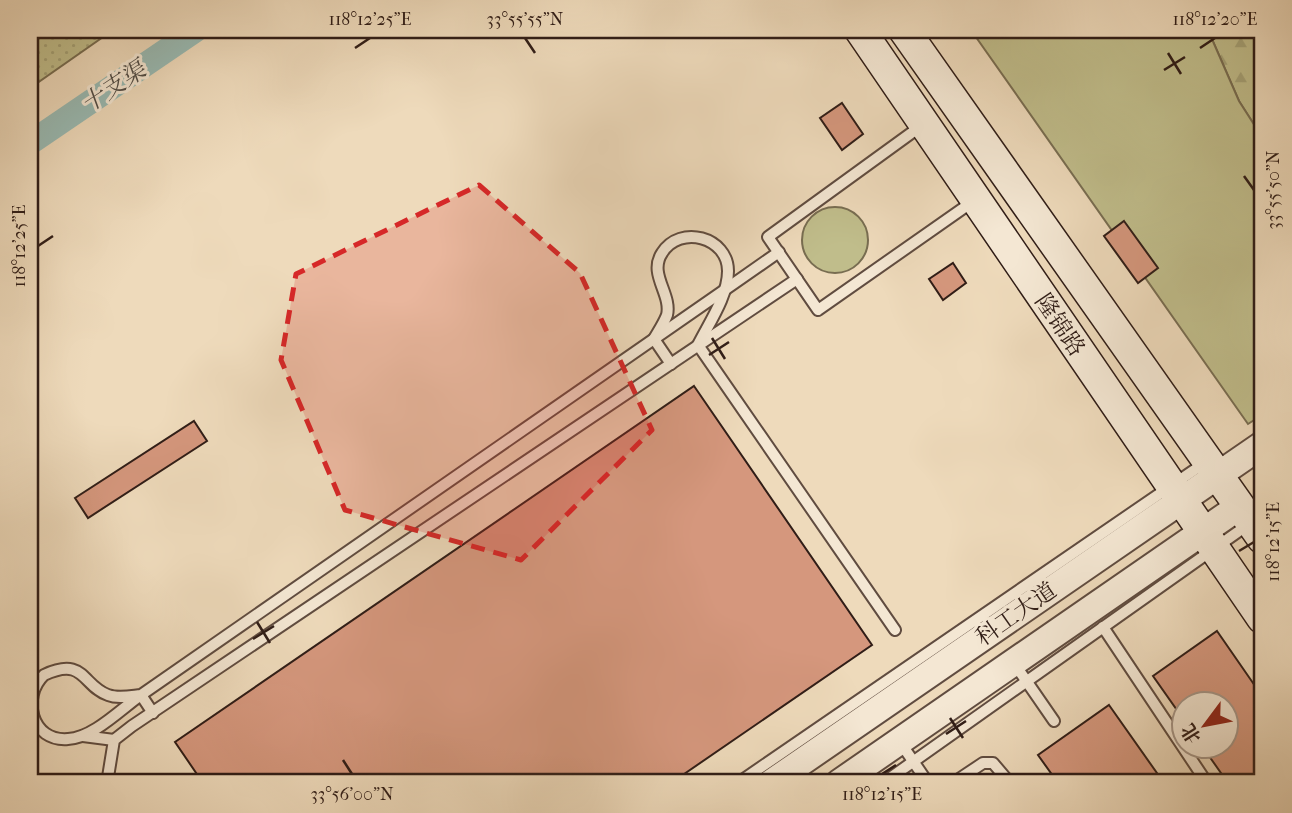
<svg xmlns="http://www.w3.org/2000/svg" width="1292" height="813" font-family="'IM FELL French Canon','Noto Serif SC',serif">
  <defs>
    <pattern id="grass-dots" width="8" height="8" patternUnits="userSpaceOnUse" patternTransform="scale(1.75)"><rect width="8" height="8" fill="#c0bd8b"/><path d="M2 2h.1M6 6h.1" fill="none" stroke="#a5a277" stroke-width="1.8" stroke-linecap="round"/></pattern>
    <pattern id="forest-firs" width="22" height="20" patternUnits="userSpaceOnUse" patternTransform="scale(1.75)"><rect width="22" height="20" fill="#c0bd8b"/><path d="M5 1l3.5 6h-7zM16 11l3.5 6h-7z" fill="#a5a277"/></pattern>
  </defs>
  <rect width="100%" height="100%" fill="#eedabb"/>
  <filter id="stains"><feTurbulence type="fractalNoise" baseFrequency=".00286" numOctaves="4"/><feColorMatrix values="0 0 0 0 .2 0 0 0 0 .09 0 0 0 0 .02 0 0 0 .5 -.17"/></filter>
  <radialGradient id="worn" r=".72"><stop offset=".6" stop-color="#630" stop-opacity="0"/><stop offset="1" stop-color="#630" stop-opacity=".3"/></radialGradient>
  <!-- grass -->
  <polygon fill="url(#grass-dots)" stroke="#786d51" stroke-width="2" points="30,30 113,30 30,88"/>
  <!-- forest -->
  <polygon fill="url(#forest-firs)" stroke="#786d51" stroke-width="2" points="1208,30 1262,30 1262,137 1239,101"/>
  <!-- garden -->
  <g fill="#c0bd8b" stroke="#786d51" stroke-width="2">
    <polygon points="971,30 1208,30 1239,101 1262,137 1262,415 1248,424"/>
    <circle cx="835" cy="240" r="33"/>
  </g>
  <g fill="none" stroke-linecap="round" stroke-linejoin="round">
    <!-- canal -->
    <polyline stroke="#99bab3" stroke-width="24" points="30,143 196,30"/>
  </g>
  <!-- building -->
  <g fill="#d5977d" stroke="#301d17" stroke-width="2">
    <polygon points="842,103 863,134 842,150 820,118"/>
    <polygon points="1124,221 1158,268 1138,283 1104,236"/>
    <polygon points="953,263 966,283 943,300 929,279"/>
    <polygon points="694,386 872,645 671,783 203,783 175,742"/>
    <polygon points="194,421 207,441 88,518 75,498"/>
    <polygon points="1217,631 1262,696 1262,783 1228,783 1202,746 1226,746 1226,704 1184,704 1184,720 1153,676"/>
    <polygon points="1109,705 1164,783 1058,783 1038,755"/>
  </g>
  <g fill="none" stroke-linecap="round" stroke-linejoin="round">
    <!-- service casing -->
    <g stroke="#604c40" stroke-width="14">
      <g id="service">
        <polyline points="921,126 768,237 818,310 975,200"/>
        <path d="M671,364l-17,-25c4,-7 10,-16 13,-24 5,-21 -19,-41 -5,-62 18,-29 66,-16 66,18 0,25 -19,52 -30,74l197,285"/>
        <polyline points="1103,627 1207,783"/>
        <polyline points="1014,663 1054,721"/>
        <path d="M153,713l-12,-18c-10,1 -23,4 -33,0 -26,-9 -23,-39 -64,-20 -23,22 -13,67 24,64 25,-1 53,-30 73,-44l585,-406 53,-37"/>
        <polyline points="83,736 114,740"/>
        <polyline points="900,742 928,783"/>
        <polyline points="110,783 108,777 114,740 132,726 797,279"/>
        <polyline points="738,783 1206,462"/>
        <polyline points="883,783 1249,524"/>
        <polyline points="953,783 983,763 993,763 1010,783"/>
      </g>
    </g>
    <!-- tertiary casing -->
    <g stroke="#604c40" stroke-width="30">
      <g id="tertiary">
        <polyline points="771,783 1262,445"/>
        <polyline points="839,783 1240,506"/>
      </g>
    </g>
    <!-- secondary casing -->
    <g stroke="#301d17" stroke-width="33">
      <g id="secondary">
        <polyline points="860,30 1262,618"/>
        <polyline points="904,30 1262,538"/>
      </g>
    </g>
    <!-- service -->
    <use href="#service" stroke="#f4e7d3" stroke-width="10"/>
    <!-- tertiary -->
    <use href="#tertiary" stroke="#f4e7d3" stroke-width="26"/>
    <!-- secondary -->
    <use href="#secondary" stroke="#f4e7d3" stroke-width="30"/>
  </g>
  <!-- marked area -->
  <path fill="#d62828" fill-opacity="0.2" stroke="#d62828" stroke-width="5" stroke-dasharray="14 9" stroke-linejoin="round" d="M479,185l101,88 72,157 -131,130 -176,-50 -64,-150 15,-86z"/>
  <!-- ticks -->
  <path fill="none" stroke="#301d17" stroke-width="2.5" d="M525,38l10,15M355,48l15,-10M1200,48l15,-10M1168,53l13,21M1164,70l21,-13M1244,176l10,14M38,246l15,-10M712,338l13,21M709,355l20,-13M1239,551l15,-9M257,622l13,21M253,639l21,-13M950,718l13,20M946,734l20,-13M343,760l9,14M882,774l14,-9"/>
  <g text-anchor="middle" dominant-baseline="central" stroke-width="6" stroke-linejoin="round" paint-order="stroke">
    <!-- street labels -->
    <g font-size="23" fill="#301d17" stroke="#f4e7d3">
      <text transform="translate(1060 325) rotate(56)">隆锦路</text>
      <text transform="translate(1016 614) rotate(-35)">科工大道</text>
    </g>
    <!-- water labels -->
    <g font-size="24" font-style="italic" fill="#504c46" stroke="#f4e7d3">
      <text transform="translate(113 87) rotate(-34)">十支渠</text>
    </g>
  </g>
  <!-- margin -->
  <rect width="1292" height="813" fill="none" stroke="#eedabb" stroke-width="77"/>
  <!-- north arrow -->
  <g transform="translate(1205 725) rotate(238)"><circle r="33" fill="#f4e7d3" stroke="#a69688" stroke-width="2"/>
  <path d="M0-5L12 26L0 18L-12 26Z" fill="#8f2418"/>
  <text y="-10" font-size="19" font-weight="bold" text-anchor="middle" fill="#301d17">北</text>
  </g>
  <rect x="38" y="38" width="1216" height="736" fill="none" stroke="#301d17" stroke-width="2.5"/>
  <g font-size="18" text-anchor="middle" fill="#301d17">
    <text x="370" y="25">118°12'25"E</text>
    <text x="525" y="25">33°55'55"N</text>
    <text x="1215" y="25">118°12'20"E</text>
    <text transform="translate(1273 190) rotate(-90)" y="6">33°55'50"N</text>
    <text transform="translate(19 246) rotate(-90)" y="6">118°12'25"E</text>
    <text transform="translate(1273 542) rotate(-90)" y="6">118°12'15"E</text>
    <text x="352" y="800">33°56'00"N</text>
    <text x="882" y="800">118°12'15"E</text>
  </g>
  <rect width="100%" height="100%" filter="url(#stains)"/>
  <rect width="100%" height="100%" fill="url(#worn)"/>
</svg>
